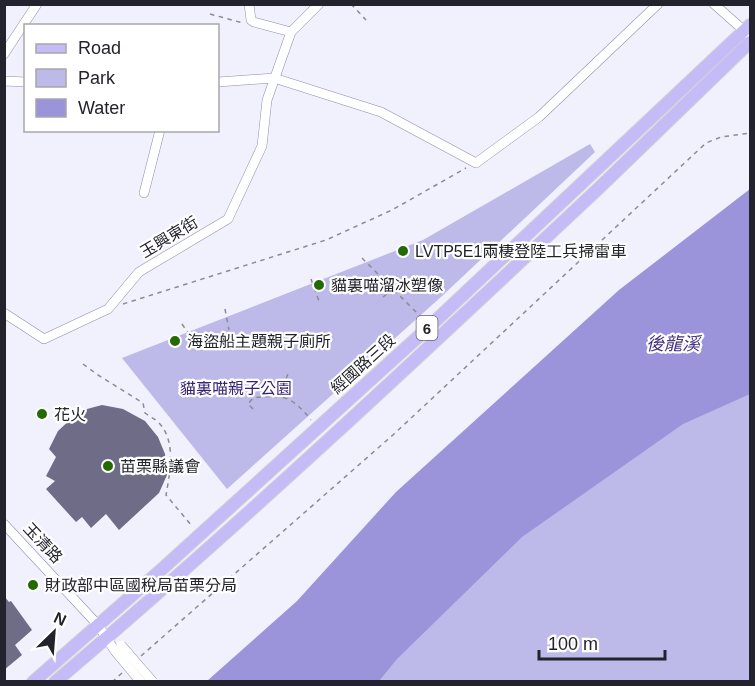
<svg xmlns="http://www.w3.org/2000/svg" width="755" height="686" font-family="Helvetica,'Noto Sans TC',sans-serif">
  <rect width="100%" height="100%" fill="#f1f0fd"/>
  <!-- green -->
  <g fill="#bdb9e8">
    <polygon points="590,144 595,152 442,296 227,489 122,358 423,240"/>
    <polygon points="750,271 750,681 334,682"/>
  </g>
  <!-- water -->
  <polygon fill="#9c94da" points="750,189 750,394 683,424 522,537 397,659 379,681 207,681 297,601 396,492 619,290"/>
  <!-- building -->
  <g fill="#6f6c87">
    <polygon points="102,405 123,409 145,421 158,437 165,454 167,475 159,493 119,530 106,514 91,528 82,517 76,522 46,489 55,481 46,476 56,457 49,449 58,431 72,418 87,409"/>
    <polygon points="4,596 9,602 11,601 32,630 15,645 22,655 4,670"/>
  </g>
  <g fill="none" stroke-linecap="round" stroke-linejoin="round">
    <!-- minor casing -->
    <g stroke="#908eaa" stroke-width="10">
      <g id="minor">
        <polyline points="249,4 251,20 254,22 291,32"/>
        <polyline points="714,4 749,35"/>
        <polyline points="4,54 37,4"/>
        <polyline points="4,81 26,82"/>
        <polyline points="218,82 274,78 381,112 476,163 539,117 658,4"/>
        <polyline points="144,193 160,130"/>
        <polyline points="4,313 44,339 108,309 139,272 228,219 262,146 267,100 291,32 319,4"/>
        <polyline points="4,524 98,625 115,651"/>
      </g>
    </g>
    <!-- major casing -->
    <g stroke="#d3d3d5" stroke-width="14">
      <g id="major">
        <polyline points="33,682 161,570 430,326 750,25"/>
        <path d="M55,682c187,-159 366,-327 545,-495 50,-48 100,-97 150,-145"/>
      </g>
    </g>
    <!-- path -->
    <g stroke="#8b8b96" stroke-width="1.5" stroke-dasharray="4.5 4.5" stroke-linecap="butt">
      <polyline points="351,4 366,20"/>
      <polyline points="210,14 243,23"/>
      <polyline points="362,258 423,319"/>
      <polyline points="311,279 319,301"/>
      <polyline points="383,297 393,289"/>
      <polyline points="123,304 326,240 392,210 466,168"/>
      <polyline points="225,309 229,330"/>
      <polyline points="182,324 193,340"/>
      <path d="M83,364l15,11 45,28 2,10c4,3 8,5 12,8 20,18 13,51 9,74l26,31"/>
      <polyline points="279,395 288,374"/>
      <path d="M253,409l-5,-5 5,-6c30,-4 39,-2 58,22"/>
      <polyline points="141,656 394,434 706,143 721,137 750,133"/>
      <polyline points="112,682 122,673"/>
    </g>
    <!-- minor -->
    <use href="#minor" stroke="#fff" stroke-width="9"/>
    <!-- major -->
    <use href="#major" stroke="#c4bbf7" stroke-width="12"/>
    <!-- minor-bridge casing -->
    <g stroke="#908eaa" stroke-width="10" stroke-linecap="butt">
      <g id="minor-bridge">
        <polyline points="121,645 153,682"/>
        <polyline points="115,651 141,682"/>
      </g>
    </g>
    <!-- minor-bridge -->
    <use href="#minor-bridge" stroke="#fff" stroke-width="9"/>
  </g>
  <!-- markers -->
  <g fill="#246a02" stroke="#fff" stroke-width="2">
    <circle cx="403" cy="251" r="6"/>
    <circle cx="319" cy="285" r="6"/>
    <circle cx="175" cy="341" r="6"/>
    <circle cx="42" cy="414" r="6"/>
    <circle cx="108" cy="466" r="6"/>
    <circle cx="33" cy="585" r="6"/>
  </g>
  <g text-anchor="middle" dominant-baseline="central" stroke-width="4.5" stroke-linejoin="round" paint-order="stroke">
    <!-- shield labels -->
    <rect fill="#fff" stroke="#65656c" stroke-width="1.5" x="416.5" y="316" width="21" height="24" rx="4.5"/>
    <g font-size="15" font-weight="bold" fill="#23232d">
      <text x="427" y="328">6</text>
    </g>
    <!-- street labels -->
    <g font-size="16" fill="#23232d" stroke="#fff">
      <text transform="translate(169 237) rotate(-31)">玉興東街</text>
      <text transform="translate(363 364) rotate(-42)">經國路三段</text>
      <text transform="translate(43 543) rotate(47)">玉清路</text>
    </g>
    <!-- poi labels -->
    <g font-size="16" fill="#23232d" stroke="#fff" text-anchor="start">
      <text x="415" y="251">LVTP5E1兩棲登陸工兵掃雷車</text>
      <text x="331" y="285">貓裏喵溜冰塑像</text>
      <text x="187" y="341">海盜船主題親子廁所</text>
      <text x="54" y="414">花火</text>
      <text x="120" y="466">苗栗縣議會</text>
      <text x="45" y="585">財政部中區國稅局苗栗分局</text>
    </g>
    <!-- park labels -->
    <g font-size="16" fill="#372374" stroke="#fff">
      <text x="236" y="388">貓裏喵親子公園</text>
    </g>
    <!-- water labels -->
    <g font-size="18" font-style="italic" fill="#433182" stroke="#fff">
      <text x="673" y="344">後龍溪</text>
    </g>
  </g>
  <!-- border -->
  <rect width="755" height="686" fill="none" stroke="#23232d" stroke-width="12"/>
  <!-- legend -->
  <rect x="24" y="24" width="195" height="108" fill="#ffffff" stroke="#a7a7ab" stroke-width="1.5"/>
  <rect x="36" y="44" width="30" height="9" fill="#c4bbf7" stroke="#a7a7ab" stroke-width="1.5"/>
  <text x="78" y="54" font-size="18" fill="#23232d">Road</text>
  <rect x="36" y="69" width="30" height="18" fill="#bdb9e8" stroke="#a7a7ab" stroke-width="1.5"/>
  <text x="78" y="84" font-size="18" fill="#23232d">Park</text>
  <rect x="36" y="99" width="30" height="18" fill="#9c94da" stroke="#a7a7ab" stroke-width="1.5"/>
  <text x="78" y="114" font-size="18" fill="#23232d">Water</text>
  <!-- north arrow -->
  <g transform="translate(54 632) rotate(25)" stroke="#ffffff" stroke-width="4.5" paint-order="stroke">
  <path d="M0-4.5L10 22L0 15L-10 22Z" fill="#23232d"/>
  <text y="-9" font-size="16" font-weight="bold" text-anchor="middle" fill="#23232d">N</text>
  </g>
  <!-- scale -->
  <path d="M539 650v9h126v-9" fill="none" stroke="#23232d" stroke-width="3"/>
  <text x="548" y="650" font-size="18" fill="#23232d" stroke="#ffffff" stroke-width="4.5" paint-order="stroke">100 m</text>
</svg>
